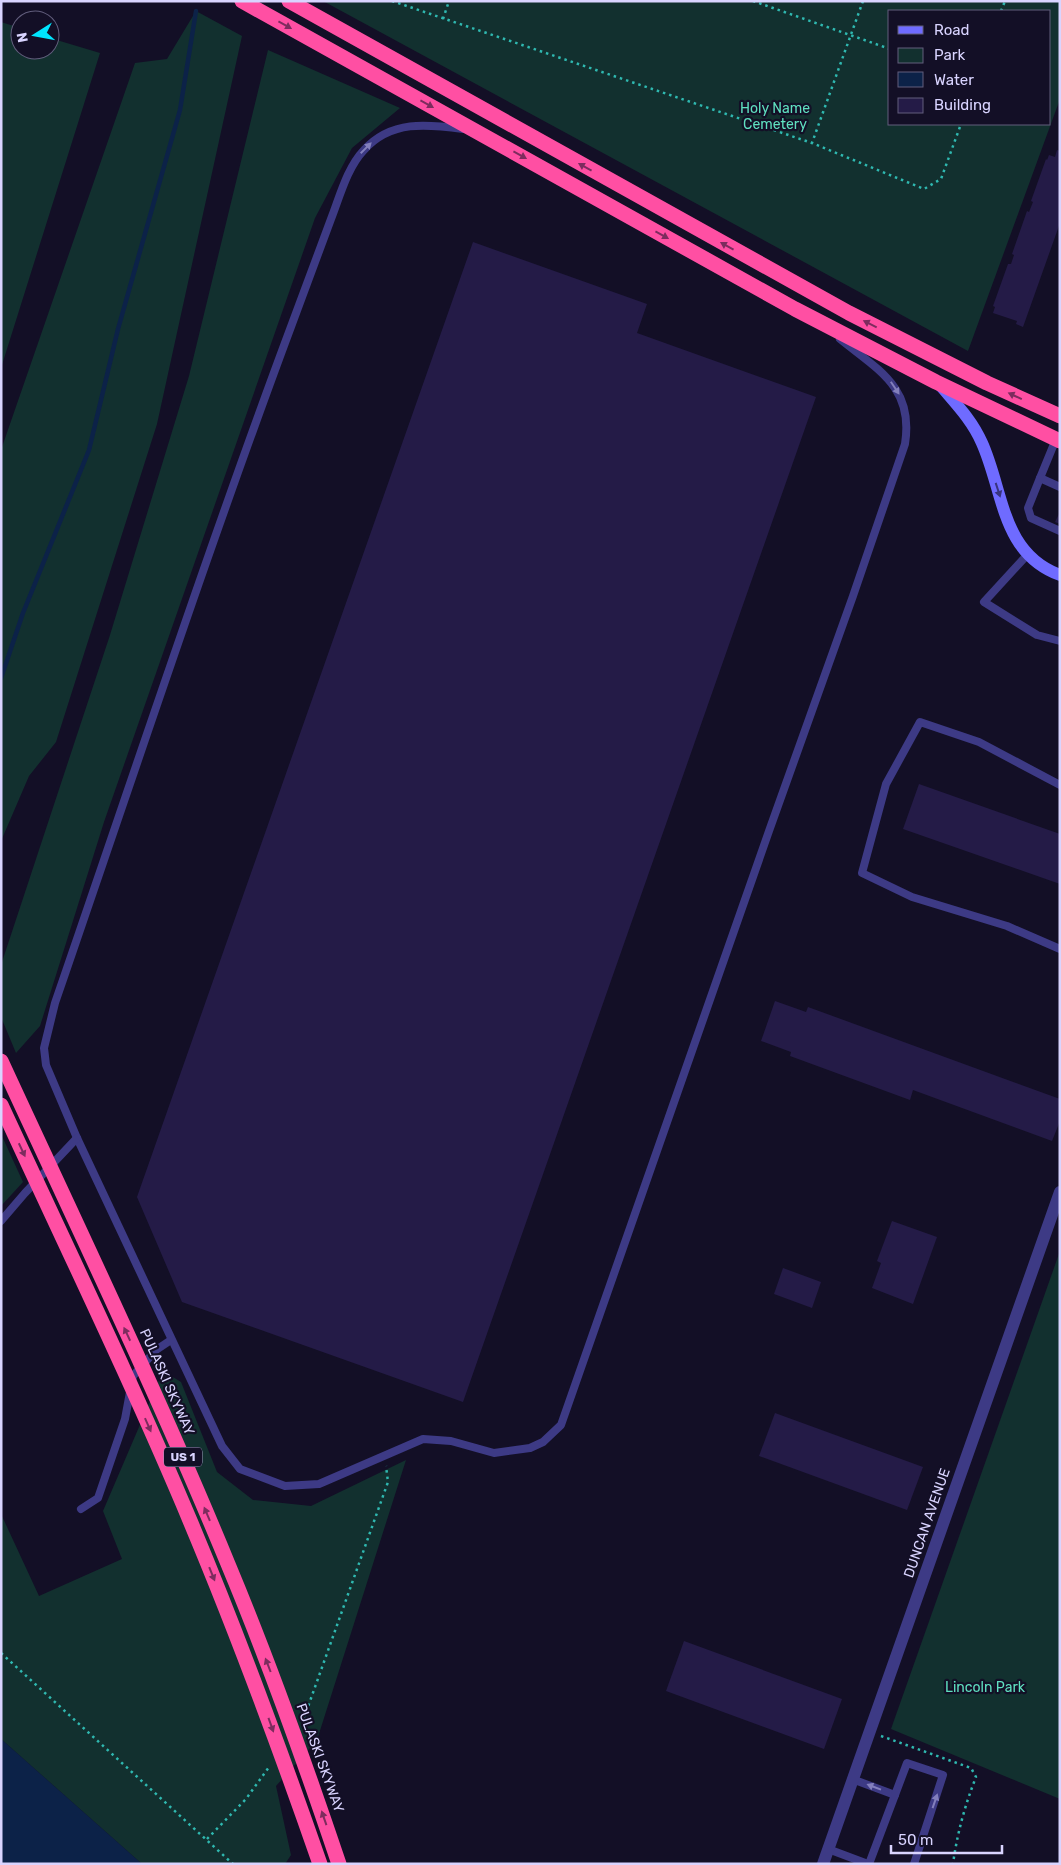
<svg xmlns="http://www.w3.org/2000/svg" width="1061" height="1865" font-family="Rubik,sans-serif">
  <rect width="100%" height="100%" fill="#130f26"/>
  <!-- green -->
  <g fill="#12302f" fill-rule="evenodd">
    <path d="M323,1h737v98l-92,252zM1050,11v113h-160v-113z"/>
    <polygon points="196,11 242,36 157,424 56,742 29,776 1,841 1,450 135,63 167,59"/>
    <polygon points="1,22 20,28 20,50 50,50 50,38 100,53 1,368"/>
    <polygon points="268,50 400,108 352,148 315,218 104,822 40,1026 16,1053 1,1017 1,965 110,635 189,376"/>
    <polygon points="1,1134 23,1182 1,1206"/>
    <polygon points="1060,1251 1060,1799 891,1729"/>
    <polygon points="163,1371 181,1382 217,1472 253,1500 311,1506 406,1460 317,1740 276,1786 291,1855 285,1864 142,1864 1,1739 1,1514 39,1596 122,1559 103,1511"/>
  </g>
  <!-- water -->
  <polygon fill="#0c2248" points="1,1739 142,1864 1,1864"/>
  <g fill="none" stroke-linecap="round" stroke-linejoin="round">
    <!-- stream -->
    <polyline stroke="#0c2248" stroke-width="4.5" points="1,678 23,613 89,450 118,329 180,110 196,11"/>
  </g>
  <!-- building -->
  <g fill="#241b47">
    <polygon points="1057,150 1060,151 1060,223 1023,327 1016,324 1017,321 993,313 995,307 993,306 1008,264 1011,264 1014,255 1012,254 1027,211 1029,212 1033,202 1031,201 1046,159 1047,160 1049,155 1055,157"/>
    <polygon points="473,242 647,304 637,333 816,397 463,1402 182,1302 137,1197"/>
    <polygon points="1060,512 1060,524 1055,522"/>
    <polygon points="919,784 1060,834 1060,884 903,829"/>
    <polygon points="775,1001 806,1012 808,1007 1060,1099 1060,1121 1052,1141 913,1090 910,1100 790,1056 791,1052 761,1041"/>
    <polygon points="892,1221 937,1237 913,1304 872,1288 881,1263 877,1261"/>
    <polygon points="783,1268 821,1282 812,1308 774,1294"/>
    <polygon points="775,1413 923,1467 907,1510 759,1456"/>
    <polygon points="684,1641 842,1699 824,1749 666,1691"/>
  </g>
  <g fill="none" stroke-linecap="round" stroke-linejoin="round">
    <!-- path -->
    <g stroke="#2fb8b0" stroke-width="2.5" stroke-dasharray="2.5 4" stroke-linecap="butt">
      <polyline points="392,1 812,143"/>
      <polyline points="753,1 890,49"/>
      <polyline points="863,1 812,143 924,189 941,179 961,124"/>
      <polyline points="1001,11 1005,1"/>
      <polyline points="443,19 449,1"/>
      <polyline points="1,1653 233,1864"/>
      <polyline points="304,1718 388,1482 386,1466"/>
      <path d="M881,1736l90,32 5,9c-11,28 -19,57 -23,87"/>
      <polyline points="207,1839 246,1799 269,1767"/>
    </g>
    <!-- lane -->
    <g stroke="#3d3a85" stroke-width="8">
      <path d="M463,129c-36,-5 -72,-9 -99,21 -17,18 -24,46 -33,69 -13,35 -26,70 -39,105 -84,225 -159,453 -237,679l-11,45 2,17 31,73 145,308 18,23 45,17 34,-2 104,-45 28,2 43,12 36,-5 13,-6 18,-17 208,-594 84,-235 52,-152c9,-57 -27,-74 -65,-105"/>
      <polyline points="1040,478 1056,439"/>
      <polyline points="1060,487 1040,478 1028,508 1031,518 1060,531"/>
      <polyline points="1028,554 984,602 1037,635 1060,641"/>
      <polyline points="1060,785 979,742 920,722 886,784 862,873 912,897 1007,926 1060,949"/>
      <polyline points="1,1221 25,1193 77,1138"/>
      <polyline points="81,1509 98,1498 125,1419 133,1376 156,1350 171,1340"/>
      <polyline points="852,1779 895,1795"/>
      <polyline points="828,1849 868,1864"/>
      <polyline points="869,1864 907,1763 943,1775 914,1864"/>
    </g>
    <!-- street -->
    <polyline stroke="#3d3a85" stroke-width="12" points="823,1864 1060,1192"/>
    <!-- secondary -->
    <path stroke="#6f6bff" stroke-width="12" d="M940,385c16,19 32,35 42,58 22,49 19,110 78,132"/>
    <!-- highway -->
    <g stroke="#ff4fa3" stroke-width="15">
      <polyline points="242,1 795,309 936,382 1060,441"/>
      <polyline points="289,1 849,313 987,383 1060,416"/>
    </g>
    <!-- highway-bridge -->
    <g stroke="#ff4fa3" stroke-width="15">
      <path d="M1,1061c77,167 157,333 227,503 41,98 77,199 111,300"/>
      <path d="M1,1105c64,139 131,277 190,418 47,112 89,226 129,341"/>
    </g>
  </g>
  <!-- one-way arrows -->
  <defs><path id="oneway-solid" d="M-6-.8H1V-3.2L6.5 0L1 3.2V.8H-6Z" transform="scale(1.25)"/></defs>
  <g fill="#7d2c5e">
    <use href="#oneway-solid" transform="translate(285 25) rotate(29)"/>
    <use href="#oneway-solid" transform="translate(427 104) rotate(29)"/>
    <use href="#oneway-solid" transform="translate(520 155) rotate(29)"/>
    <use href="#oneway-solid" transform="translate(585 167) rotate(-151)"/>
    <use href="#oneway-solid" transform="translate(662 235) rotate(29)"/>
    <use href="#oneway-solid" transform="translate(727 246) rotate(-151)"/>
    <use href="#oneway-solid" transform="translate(870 324) rotate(-153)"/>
    <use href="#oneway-solid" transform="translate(1015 396) rotate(-155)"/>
    <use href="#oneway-solid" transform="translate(22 1150) rotate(65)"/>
    <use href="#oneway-solid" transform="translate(127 1334) rotate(-115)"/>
    <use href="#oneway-solid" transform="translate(148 1425) rotate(66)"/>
    <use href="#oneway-solid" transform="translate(207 1514) rotate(-113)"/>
    <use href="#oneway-solid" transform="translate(212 1574) rotate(68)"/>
    <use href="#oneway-solid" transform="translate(268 1665) rotate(-111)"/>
    <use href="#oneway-solid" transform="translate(271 1725) rotate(70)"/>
    <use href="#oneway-solid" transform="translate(324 1818) rotate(-109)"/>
  </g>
  <g fill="#837fbc">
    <use href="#oneway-solid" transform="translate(366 148) rotate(-45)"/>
    <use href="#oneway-solid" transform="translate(895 388) rotate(56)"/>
    <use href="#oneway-solid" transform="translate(874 1787) rotate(-159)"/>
    <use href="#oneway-solid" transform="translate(935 1801) rotate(-71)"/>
  </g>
  <use fill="#38347d" href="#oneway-solid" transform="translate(998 490) rotate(72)"/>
  <g text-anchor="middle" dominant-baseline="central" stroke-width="4.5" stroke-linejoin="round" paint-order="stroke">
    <!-- shield labels -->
    <rect fill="#130f26" stroke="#9e99be" stroke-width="1" x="164" y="1447.5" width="38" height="19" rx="4"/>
    <g font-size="12" font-weight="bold" fill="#d9d4ff">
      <text x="183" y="1457">US 1</text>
    </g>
    <!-- park labels -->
    <g font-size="14" fill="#5fe0c0" stroke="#130f26">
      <text x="775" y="108">Holy Name<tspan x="775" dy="16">Cemetery</tspan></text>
      <text x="985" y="1687">Lincoln Park</text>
    </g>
    <!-- street labels -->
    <g font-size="14" fill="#d9d4ff" stroke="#130f26">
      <text transform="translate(167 1382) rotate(66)">PULASKI SKYWAY</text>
      <text transform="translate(927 1523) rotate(-71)">DUNCAN AVENUE</text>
      <text transform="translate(320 1758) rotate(70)">PULASKI SKYWAY</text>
    </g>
  </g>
  <!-- border -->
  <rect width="1061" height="1865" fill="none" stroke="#d9d4ff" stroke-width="5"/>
  <!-- legend -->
  <rect x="888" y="10" width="162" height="115" fill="#130f26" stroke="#625e7d"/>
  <rect x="898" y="26" width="25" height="8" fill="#6f6bff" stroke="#625e7d"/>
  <text x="934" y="35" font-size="15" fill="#d9d4ff">Road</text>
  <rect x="898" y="48" width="25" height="15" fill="#12302f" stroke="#625e7d"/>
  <text x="934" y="60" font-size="15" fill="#d9d4ff">Park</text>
  <rect x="898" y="72" width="25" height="15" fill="#0c2248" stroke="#625e7d"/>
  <text x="934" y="85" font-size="15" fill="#d9d4ff">Water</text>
  <rect x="898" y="98" width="25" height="15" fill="#241b47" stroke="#625e7d"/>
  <text x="934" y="110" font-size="15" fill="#d9d4ff">Building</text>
  <!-- north arrow -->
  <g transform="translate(35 35) rotate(259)"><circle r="24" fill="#130f26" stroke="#625e7d"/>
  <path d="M0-4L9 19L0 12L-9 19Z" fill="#00e5ff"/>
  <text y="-8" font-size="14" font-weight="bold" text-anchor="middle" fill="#d9d4ff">N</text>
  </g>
  <!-- scale -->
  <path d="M891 1845v8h111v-8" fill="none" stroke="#d9d4ff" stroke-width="2.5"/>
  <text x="898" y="1845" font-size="15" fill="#d9d4ff" stroke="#130f26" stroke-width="4" paint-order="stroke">50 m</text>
</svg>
